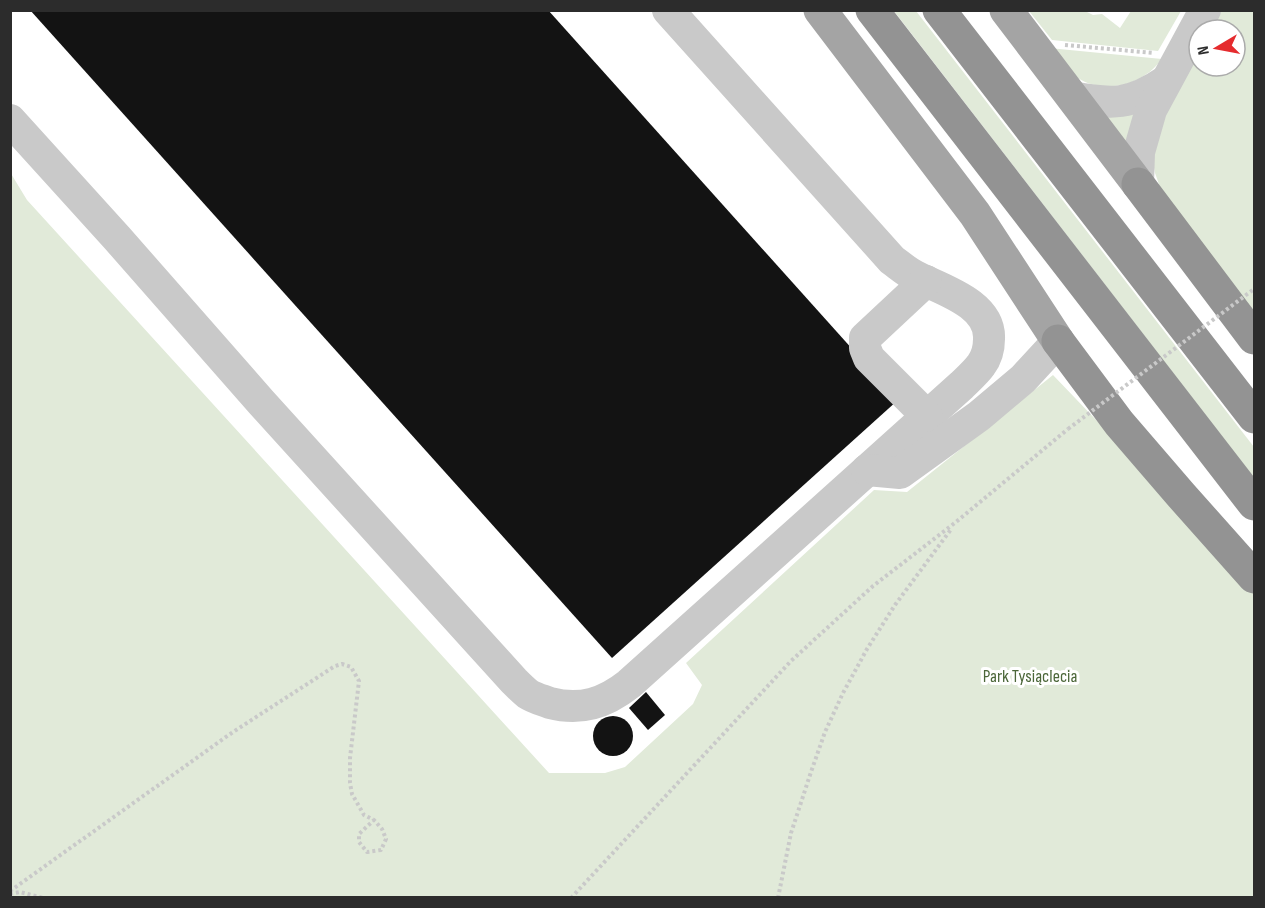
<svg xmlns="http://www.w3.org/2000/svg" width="1265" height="908" font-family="'Sofia Sans Condensed',sans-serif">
  <rect width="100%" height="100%" fill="#fff"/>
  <!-- green -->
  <g fill="#e1ead9">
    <polygon points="894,11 916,11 1254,447 1254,478"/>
    <polygon points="1029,11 1085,11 1093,15 1102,14 1120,28 1131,11 1181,11 1158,51 1052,40"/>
    <polygon points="1216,11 1254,11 1254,317 1161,190 1155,173 1152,157 1174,86 1199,41 1199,66 1235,66 1235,30 1205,30"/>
    <path d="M1049,48l113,11c-5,6 -10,12 -17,16 -18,13 -48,16 -67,3 -11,-8 -20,-20 -29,-30z"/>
    <polygon points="1136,106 1129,147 1099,110"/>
    <polygon points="10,172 27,200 549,773 605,773 625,767 693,704 702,685 686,663 874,490 907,492 1053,375 1121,446 1254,594 1254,897 11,897"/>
  </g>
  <!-- building -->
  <g fill="#131313">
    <polygon points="30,10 548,10 898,400 612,658"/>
    <polygon points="646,692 665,715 648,730 629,708"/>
    <circle cx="613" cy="736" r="20"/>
  </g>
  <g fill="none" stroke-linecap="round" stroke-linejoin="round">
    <!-- path -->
    <g stroke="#c9c9c9" stroke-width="4" stroke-dasharray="3 3" stroke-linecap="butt">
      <polyline points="1065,45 1154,53"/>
      <polyline points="10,891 233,732 335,666 342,664 351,667 359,681 350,758 350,783 352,794 364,815 374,820 382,829 386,839 381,850 367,852 359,842 359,834 374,820"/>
      <polyline points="10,894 20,892 43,898"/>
      <polyline points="571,898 791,661 873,586 956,522 1068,429"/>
      <polyline points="778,898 791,833 811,772 825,732 843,693 867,649 895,605 952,528"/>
    </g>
    <!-- minor -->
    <g stroke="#c9c9c9" stroke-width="32">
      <path d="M1072,97c40,8 59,8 94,-16"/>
      <path d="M10,120l107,118 144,164 253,279c4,4 9,9 14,13 6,4 14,6 22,9 31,8 55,0 79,-19l333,-299c6,-6 14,-13 19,-20 6,-8 8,-17 8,-26 2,-36 -49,-50 -74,-63 -8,-4 -16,-11 -23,-16l-224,-250"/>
      <polyline points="1138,184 1139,152 1151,110 1205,10"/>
      <polyline points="926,281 865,338 865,348 869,358 927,416"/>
      <polyline points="867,470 900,473 979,416 1023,379 1058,341"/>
    </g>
    <!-- major -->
    <g stroke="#a4a4a4" stroke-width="33">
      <polyline points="820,10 975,214 1058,341"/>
      <polyline points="1006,10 1138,184"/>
    </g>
    <!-- highway -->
    <g stroke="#939393" stroke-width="33">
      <polyline points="872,10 1254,504"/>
      <polyline points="939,10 1254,417"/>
      <polyline points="1138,184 1254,338"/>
      <polyline points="1058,341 1119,423 1181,495 1254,577"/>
    </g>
    <!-- path-bridge -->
    <polyline stroke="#c9c9c9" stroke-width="4" stroke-dasharray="3 3" stroke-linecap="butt" points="1068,429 1254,289"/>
  </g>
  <g text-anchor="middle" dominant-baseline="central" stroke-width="6" stroke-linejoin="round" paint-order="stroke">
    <!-- park labels -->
    <g font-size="18" fill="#4c673a" stroke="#fff">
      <text x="1030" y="676">Park Tysiąclecia</text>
    </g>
  </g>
  <!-- border -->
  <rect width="1265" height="908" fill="none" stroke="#2c2c2c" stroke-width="24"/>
  <!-- north arrow -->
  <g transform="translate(1217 48) rotate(260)"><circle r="28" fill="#ffffff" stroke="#ababab" stroke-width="1.5"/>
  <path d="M0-4.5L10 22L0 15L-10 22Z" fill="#e52b2e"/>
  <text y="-9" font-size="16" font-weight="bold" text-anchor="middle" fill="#2c2c2c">N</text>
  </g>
</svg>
